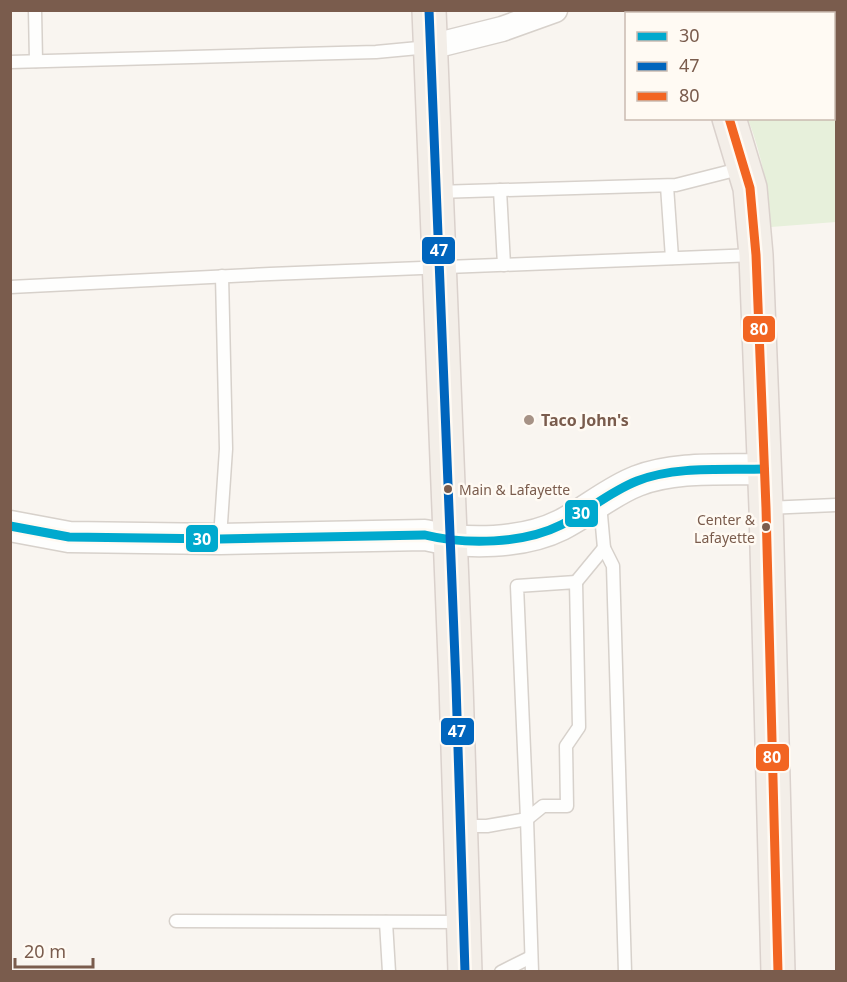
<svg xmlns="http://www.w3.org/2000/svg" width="847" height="982" font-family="'Noto Sans',sans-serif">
  <rect width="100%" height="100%" fill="#f9f5f0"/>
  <!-- green -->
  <path fill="#e7f0db" d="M685,11h151v211l-65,5c-3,-39 -9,-71 -23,-108l86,-1v-104h-147z"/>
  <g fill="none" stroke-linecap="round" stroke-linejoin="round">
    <!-- service casing -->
    <g stroke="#d7d1cb" stroke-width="15">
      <g id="service">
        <polyline points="35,10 36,61"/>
        <polyline points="10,62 376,52 429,47"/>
        <polyline points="667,186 672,258"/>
        <polyline points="500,190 504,265"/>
        <polyline points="436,192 676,185 743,168"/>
        <polyline points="10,287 270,274 755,255"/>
        <polyline points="600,504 604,548 613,566 625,972"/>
        <polyline points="766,508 836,505"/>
        <polyline points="220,538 226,449 222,276"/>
        <polygon points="576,582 579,727 566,746 567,806 543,806 527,819 517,586"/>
        <polyline points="576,582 604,548"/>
        <polyline points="462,826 487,826 527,819 532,972"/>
        <polyline points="176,921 463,922"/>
        <polyline points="386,922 389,972"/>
        <polyline points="501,972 531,957"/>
      </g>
    </g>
    <!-- minor casing -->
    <g stroke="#d7d1cb" stroke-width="27">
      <polyline id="minor" points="430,47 502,29 555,10"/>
    </g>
    <!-- tertiary casing -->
    <g stroke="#d7d1cb" stroke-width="33">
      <path id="tertiary" d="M10,526l59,11 151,2 205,-4c41,10 98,9 136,-10 26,-13 48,-33 76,-44 38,-15 86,-11 127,-12"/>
    </g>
    <!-- primary casing -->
    <g stroke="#dad1cc" stroke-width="36">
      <g id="primary">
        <polyline points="429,10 456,684 465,972"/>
        <polyline points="660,10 663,14"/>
        <polyline points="729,118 750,188 756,255 766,508 778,972"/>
      </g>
    </g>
    <!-- path -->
    <g stroke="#dcd5d0" stroke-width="4" stroke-dasharray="1.5 4.5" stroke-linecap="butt">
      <polyline points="812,14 812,10"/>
      <polyline points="834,47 836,50"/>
    </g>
    <!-- service -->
    <use href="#service" stroke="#fefefd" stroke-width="12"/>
    <!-- minor -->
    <use href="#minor" stroke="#fefefd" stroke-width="24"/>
    <!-- tertiary -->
    <use href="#tertiary" stroke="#fefefd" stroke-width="30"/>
    <!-- primary -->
    <use href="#primary" stroke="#f3eee8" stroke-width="33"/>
    <!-- bus-1 casing -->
    <g stroke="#fffaf3" stroke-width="14">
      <path id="bus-1" d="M10,526l59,11 151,2 205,-4c41,10 98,9 136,-10 26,-13 48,-33 76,-44 38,-15 86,-11 127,-12"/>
    </g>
    <!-- bus-2 casing -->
    <g stroke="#fffaf3" stroke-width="14">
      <polyline id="bus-2" points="429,10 456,684 465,972"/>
    </g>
    <!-- bus-3 casing -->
    <g stroke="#fffaf3" stroke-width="14">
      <polyline id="bus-3" points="729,118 750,188 756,255 766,508 778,972"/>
    </g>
    <!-- bus-1 -->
    <use href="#bus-1" stroke="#00a9ce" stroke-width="9"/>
    <!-- bus-2 -->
    <use href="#bus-2" stroke="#0065bd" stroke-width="9"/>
    <!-- bus-3 -->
    <use href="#bus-3" stroke="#f26522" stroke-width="9"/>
  </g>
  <!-- markers -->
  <circle fill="#a69286" stroke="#fffaf3" stroke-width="2" cx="529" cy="420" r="6"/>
  <g fill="#7a5c4d" stroke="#fffaf3" stroke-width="2">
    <circle cx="448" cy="489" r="5"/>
    <circle cx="766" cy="527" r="5"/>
  </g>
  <g text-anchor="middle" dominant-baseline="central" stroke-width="5" stroke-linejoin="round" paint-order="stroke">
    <!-- bus labels -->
    <g font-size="14" fill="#7a5c4d" stroke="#fffaf3" text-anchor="start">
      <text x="459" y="489">Main &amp; Lafayette</text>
      <text x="755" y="519" text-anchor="end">Center &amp;<tspan x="755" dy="18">Lafayette</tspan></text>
    </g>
    <!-- poi labels -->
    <g font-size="16" font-weight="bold" fill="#7a5c4d" stroke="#fffaf3" text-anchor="start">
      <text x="541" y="420">Taco John's</text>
    </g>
  </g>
  <g stroke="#fffaf3" stroke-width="2">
    <rect x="421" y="236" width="35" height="29" rx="6" fill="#0065bd"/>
    <rect x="742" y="315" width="34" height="28" rx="6" fill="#f26522"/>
    <rect x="564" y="499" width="35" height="29" rx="6" fill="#00a9ce"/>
    <rect x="185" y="524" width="34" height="29" rx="6" fill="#00a9ce"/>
    <rect x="440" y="717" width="35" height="29" rx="6" fill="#0065bd"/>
    <rect x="755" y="743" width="35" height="29" rx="6" fill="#f26522"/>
  </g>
  <g font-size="16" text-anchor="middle" font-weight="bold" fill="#fff">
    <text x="439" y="256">47</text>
    <text x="759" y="335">80</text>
    <text x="581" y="519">30</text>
    <text x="202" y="545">30</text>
    <text x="457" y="737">47</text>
    <text x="772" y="763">80</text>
  </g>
  <!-- border -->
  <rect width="847" height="982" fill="none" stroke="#7a5c4d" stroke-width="24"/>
  <!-- legend -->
  <rect x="625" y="12" width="210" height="108" fill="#fffaf3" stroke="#cabbb1" stroke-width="1.5"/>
  <rect x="637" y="32" width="30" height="9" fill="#00a9ce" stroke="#cabbb1" stroke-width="1.5"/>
  <text x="679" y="42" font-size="18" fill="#7a5c4d">30</text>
  <rect x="637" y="62" width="30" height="9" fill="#0065bd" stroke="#cabbb1" stroke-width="1.5"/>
  <text x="679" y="72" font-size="18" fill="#7a5c4d">47</text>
  <rect x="637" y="92" width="30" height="9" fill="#f26522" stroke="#cabbb1" stroke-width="1.5"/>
  <text x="679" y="102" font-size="18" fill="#7a5c4d">80</text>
  <!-- scale -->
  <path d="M15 958v9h78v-9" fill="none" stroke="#7a5c4d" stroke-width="3"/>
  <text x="24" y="958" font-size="18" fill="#7a5c4d" stroke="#fffaf3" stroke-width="4.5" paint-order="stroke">20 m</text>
</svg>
